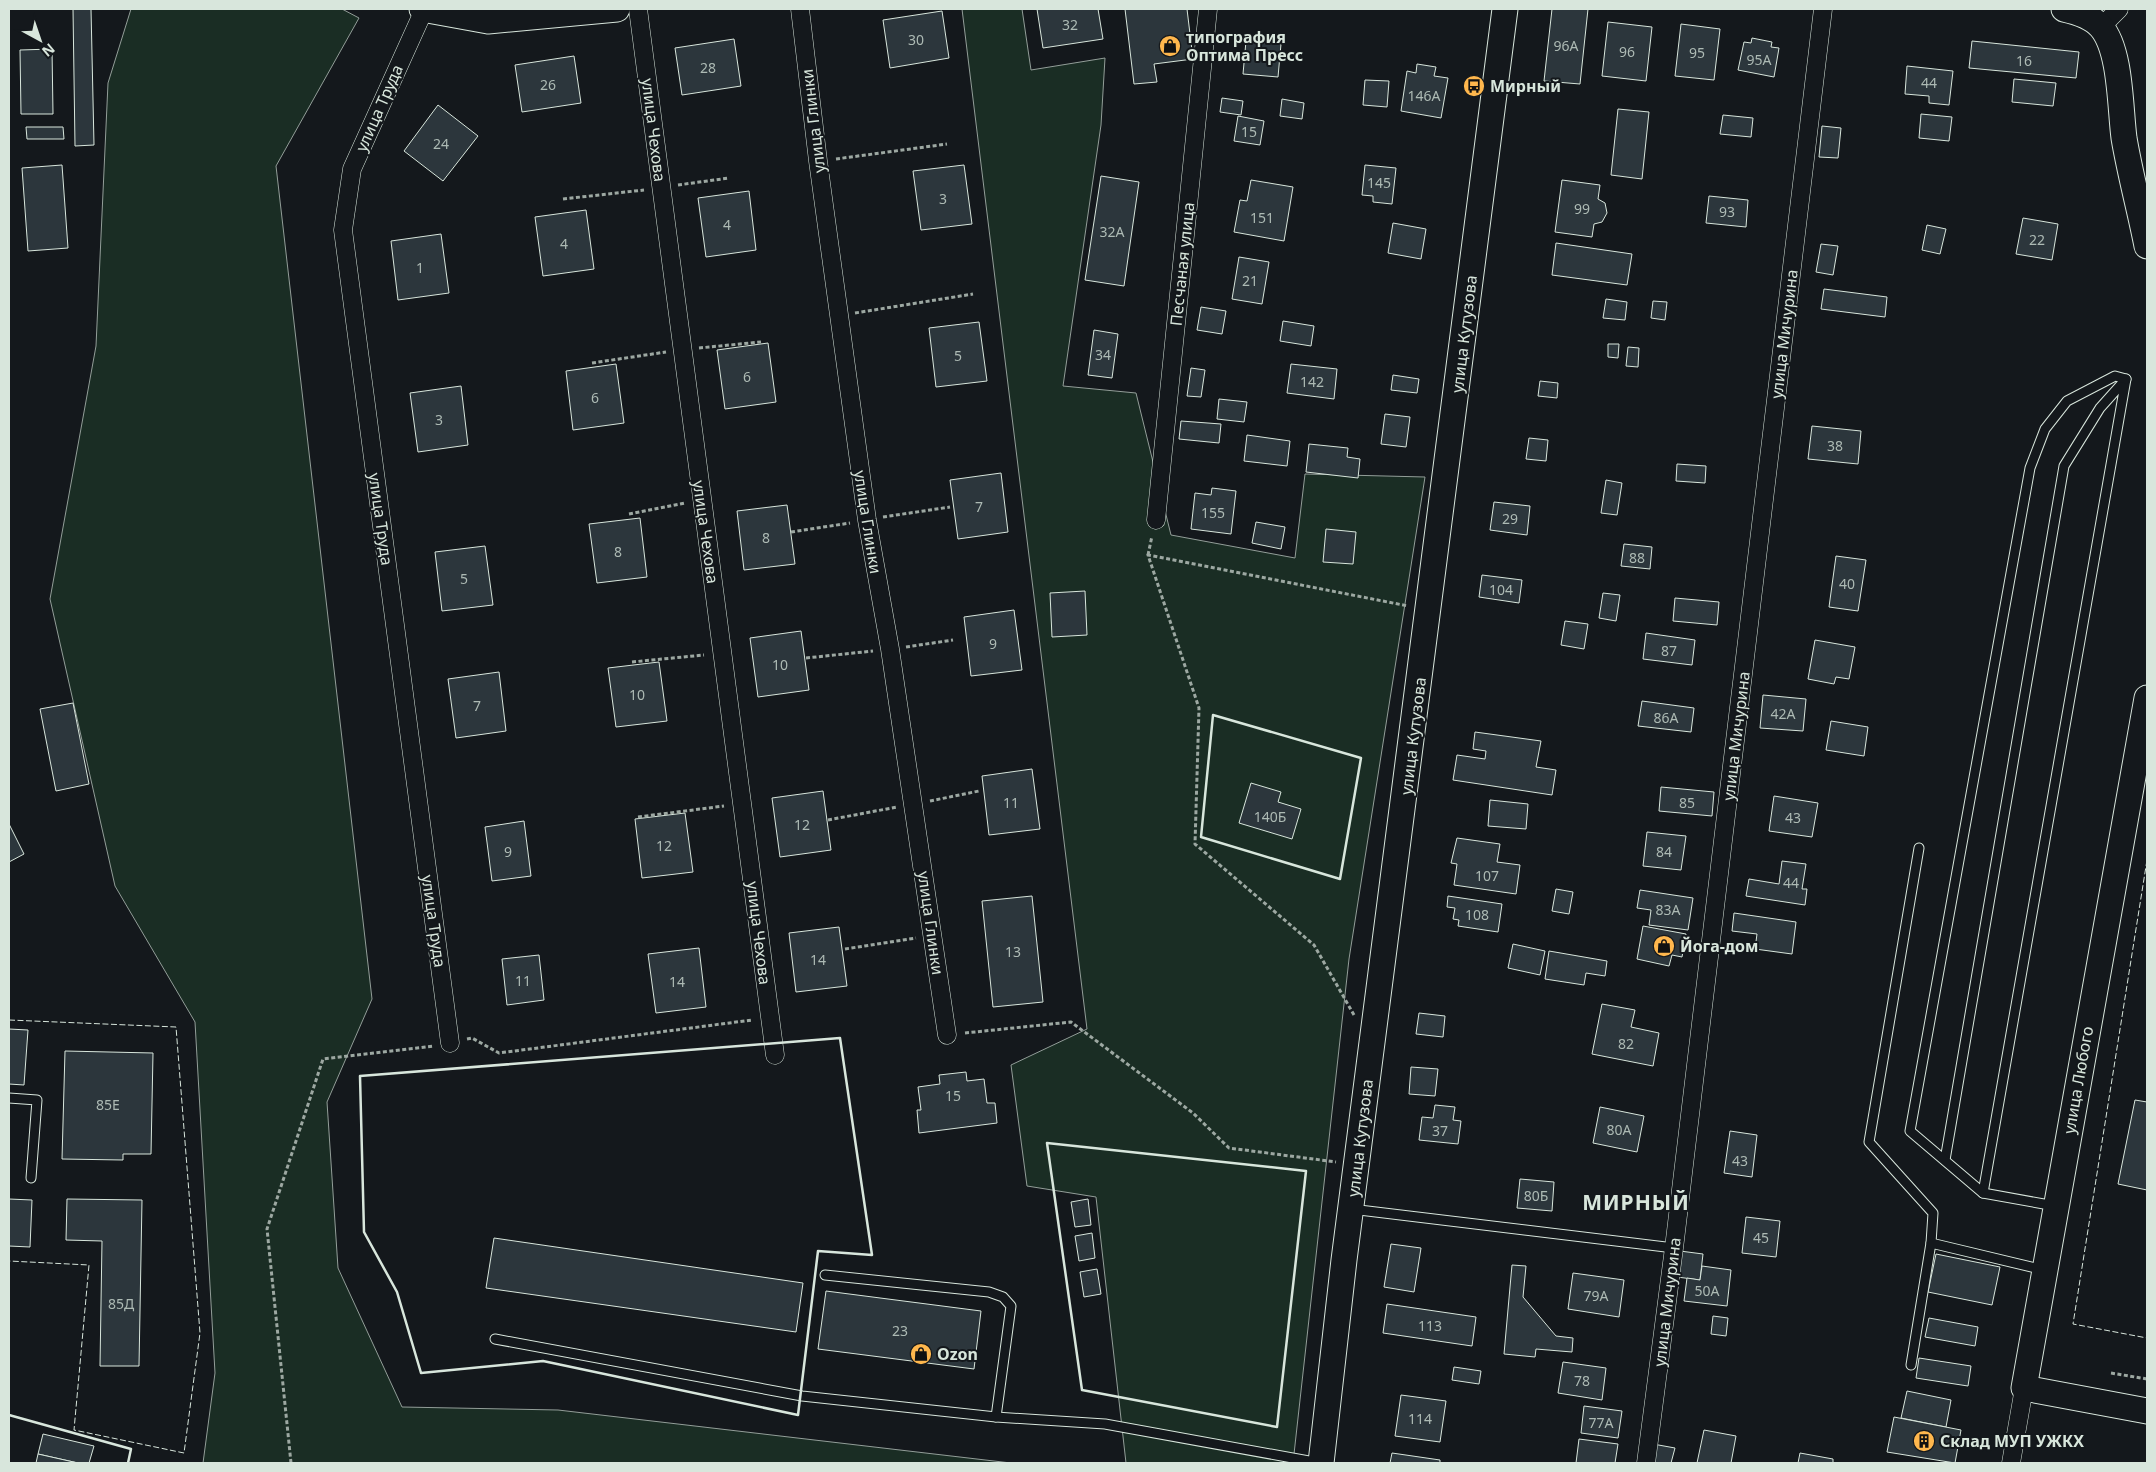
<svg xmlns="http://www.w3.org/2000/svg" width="2156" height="1472" font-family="'Noto Sans',sans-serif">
  <rect width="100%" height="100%" fill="#14181c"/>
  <!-- green -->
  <g fill="#1a2d24" stroke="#939e99">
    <polygon points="131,9 342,9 359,18 276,166 372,999 327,1102 338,1268 402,1407 558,1410 1011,1463 203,1463 215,1373 195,1022 115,886 50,599 96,346 108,83"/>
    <polygon points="962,9 1022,9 1031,70 1105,58 1101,125 1063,386 1136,393 1171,535 1295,558 1305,474 1425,477 1349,959 1293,1463 1126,1463 1096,1197 1027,1186 1011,1065 1087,1029"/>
  </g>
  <!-- building -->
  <g fill="#2c363c" stroke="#d8e6dc">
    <polygon points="73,9 91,9 94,145 75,146"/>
    <polygon points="1037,9 1098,9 1103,39 1043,48"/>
    <polygon points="1125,9 1187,9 1193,59 1154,64 1157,82 1134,84"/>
    <polygon points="1552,9 1588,9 1580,84 1544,81"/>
    <polygon points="942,11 949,58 890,68 883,20"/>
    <polygon points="1608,22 1652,27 1646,81 1602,76"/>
    <polygon points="1681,24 1720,29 1714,80 1675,76"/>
    <polygon points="1752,38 1772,42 1771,47 1779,48 1774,77 1738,70 1744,42 1751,43"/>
    <polygon points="734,39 741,86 682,95 675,48"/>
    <polygon points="1246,41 1281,44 1278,77 1243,74"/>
    <polygon points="1972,41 2079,52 2076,78 1969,68"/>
    <polygon points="52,49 53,114 21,114 20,50"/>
    <polygon points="574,56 581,103 522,112 515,65"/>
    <polygon points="1417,64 1436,67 1434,76 1448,78 1441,118 1401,111 1407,71 1416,73"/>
    <polygon points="1907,66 1953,71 1949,105 1929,103 1929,96 1905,94"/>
    <polygon points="2014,79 2056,83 2053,106 2012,102"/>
    <polygon points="1365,80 1389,81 1387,107 1363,105"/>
    <polygon points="1222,98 1243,101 1241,115 1220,112"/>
    <polygon points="1282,99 1304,103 1302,119 1280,116"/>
    <polygon points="438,105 478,136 443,181 404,151"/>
    <polygon points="1618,109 1649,112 1642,179 1611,175"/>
    <polygon points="1921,114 1952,117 1949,141 1919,138"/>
    <polygon points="1723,115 1753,118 1751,137 1720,134"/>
    <polygon points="1238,116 1264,121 1260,145 1234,141"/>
    <polygon points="1822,126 1841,128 1838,158 1819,157"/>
    <polygon points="26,127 63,127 64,139 27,139"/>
    <polygon points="62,165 68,248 28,251 22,168"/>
    <polygon points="964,165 972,224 921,230 913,171"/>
    <polygon points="1365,165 1396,168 1392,204 1373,202 1373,196 1362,195"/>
    <polygon points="1101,176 1139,182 1124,286 1085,280"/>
    <polygon points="1251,180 1293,187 1284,241 1234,232 1240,200 1247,201"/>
    <polygon points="1562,180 1600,185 1598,199 1605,203 1607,213 1602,222 1594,224 1592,237 1555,232"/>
    <polygon points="749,191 756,250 706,257 698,198"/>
    <polygon points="1709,196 1748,200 1746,227 1706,223"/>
    <polygon points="586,210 594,269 543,276 535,217"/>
    <polygon points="2023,218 2058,224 2052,260 2016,254"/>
    <polygon points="1393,223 1426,229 1421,259 1388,253"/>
    <polygon points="1927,225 1946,229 1940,254 1922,250"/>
    <polygon points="441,234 449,293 398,300 391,241"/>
    <polygon points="1556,243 1632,254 1627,285 1552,275"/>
    <polygon points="1821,244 1838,246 1833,275 1816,272"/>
    <polygon points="1239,257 1269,262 1262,304 1232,299"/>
    <polygon points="1824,289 1887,297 1885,317 1821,309"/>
    <polygon points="1606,299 1627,302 1625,320 1603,318"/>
    <polygon points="1653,301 1667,302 1665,320 1651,318"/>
    <polygon points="1201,307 1226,311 1222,334 1197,330"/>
    <polygon points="1283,321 1314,326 1311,346 1280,341"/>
    <polygon points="979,322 987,381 936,387 929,328"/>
    <polygon points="1094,330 1118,334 1112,378 1088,375"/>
    <polygon points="768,343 776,402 725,409 717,350"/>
    <polygon points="1608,344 1619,344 1618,358 1608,357"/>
    <polygon points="1628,347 1639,348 1638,367 1626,366"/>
    <polygon points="616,364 624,423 573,430 566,371"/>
    <polygon points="1291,364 1337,369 1334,399 1287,393"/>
    <polygon points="1191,368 1205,370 1201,397 1187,396"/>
    <polygon points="1393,375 1419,379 1417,393 1391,390"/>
    <polygon points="1540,381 1558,383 1557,398 1538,396"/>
    <polygon points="461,386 468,445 418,452 410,393"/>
    <polygon points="1219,399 1247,402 1244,422 1217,419"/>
    <polygon points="1385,414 1410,417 1406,447 1381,444"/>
    <polygon points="1181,421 1221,424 1219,443 1179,439"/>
    <polygon points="1812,426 1861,431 1858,464 1808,459"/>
    <polygon points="1247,435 1290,441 1287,466 1244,461"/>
    <polygon points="1529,438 1548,440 1546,461 1526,459"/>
    <polygon points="1309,444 1348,448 1347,457 1360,459 1358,478 1306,472"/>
    <polygon points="1677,464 1706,466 1705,483 1676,481"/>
    <polygon points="1001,473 1008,532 958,539 950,480"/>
    <polygon points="1606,480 1622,483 1617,515 1601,513"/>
    <polygon points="1212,488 1236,491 1231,534 1191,529 1195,493 1211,495"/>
    <polygon points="1494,502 1530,506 1527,535 1490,530"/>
    <polygon points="787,505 795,564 744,570 737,511"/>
    <polygon points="640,518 647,577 597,583 589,524"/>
    <polygon points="1256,522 1285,527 1281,549 1252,543"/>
    <polygon points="1326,529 1356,532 1353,564 1323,562"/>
    <polygon points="1624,544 1652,547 1650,569 1621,566"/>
    <polygon points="485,546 493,605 442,611 435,552"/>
    <polygon points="1836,556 1866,560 1858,611 1829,607"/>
    <polygon points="1482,575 1522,580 1519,603 1479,597"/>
    <polygon points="1085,591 1087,635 1052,637 1050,593"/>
    <polygon points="1603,593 1620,595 1616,621 1599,618"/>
    <polygon points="1675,598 1719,602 1717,625 1673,621"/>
    <polygon points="1014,610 1022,670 971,676 964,617"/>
    <polygon points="1565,621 1588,624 1584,649 1561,645"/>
    <polygon points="801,631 809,690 758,697 750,638"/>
    <polygon points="1646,633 1695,640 1692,665 1643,659"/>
    <polygon points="1815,640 1855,647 1849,679 1836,677 1834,684 1808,679"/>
    <polygon points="659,662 667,721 616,727 608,668"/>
    <polygon points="499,672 506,731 456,738 448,679"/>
    <polygon points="1763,695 1806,699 1803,731 1760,728"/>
    <polygon points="1642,701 1694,708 1691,732 1638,726"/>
    <polygon points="73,703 89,784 56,791 40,709"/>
    <polygon points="1831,721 1868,727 1864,756 1826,750"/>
    <polygon points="1475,732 1541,741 1536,767 1556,770 1552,795 1453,780 1457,755 1485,759 1486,751 1473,749"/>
    <polygon points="1032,769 1040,829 989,835 982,776"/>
    <polygon points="1251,783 1281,792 1278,802 1301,809 1292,839 1239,823"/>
    <polygon points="1661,787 1714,792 1712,816 1659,811"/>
    <polygon points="823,791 831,850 780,857 772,798"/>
    <polygon points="1774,796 1818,803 1812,837 1769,831"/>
    <polygon points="1490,800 1528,804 1526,829 1488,826"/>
    <polygon points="685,813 693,872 642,878 635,819"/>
    <polygon points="524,821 531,876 492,881 485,827"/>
    <polygon points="9,824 24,854 9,862"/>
    <polygon points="1647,832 1686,836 1681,870 1643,866"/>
    <polygon points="1457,838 1500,844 1497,862 1520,865 1516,894 1454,885 1457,864 1451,863"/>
    <polygon points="1782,861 1806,864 1802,889 1807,889 1805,905 1746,896 1749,879 1779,884"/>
    <polygon points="1556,889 1573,892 1569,914 1552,911"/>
    <polygon points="1640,890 1693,898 1688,930 1649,925 1651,910 1637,908"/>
    <polygon points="1032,896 1043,1002 993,1007 982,901"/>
    <polygon points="1448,896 1502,904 1498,932 1458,926 1459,920 1453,919 1455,908 1447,907"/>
    <polygon points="1734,913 1796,922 1792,954 1755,949 1757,934 1732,931"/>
    <polygon points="1643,926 1686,934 1682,957 1672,955 1669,966 1637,959"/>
    <polygon points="839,927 847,986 796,992 789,933"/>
    <polygon points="1513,944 1545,951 1540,975 1508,968"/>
    <polygon points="699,948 706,1007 656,1013 648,954"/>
    <polygon points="1549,951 1607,961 1605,976 1586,973 1584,985 1545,979"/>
    <polygon points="539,955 544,1000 507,1005 502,959"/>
    <polygon points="1602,1004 1635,1010 1631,1027 1659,1033 1653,1066 1592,1054"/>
    <polygon points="1419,1013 1445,1016 1443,1037 1416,1034"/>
    <polygon points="9,1029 28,1030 24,1085 9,1084"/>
    <polygon points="65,1051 153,1053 151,1154 123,1154 123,1160 62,1159"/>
    <polygon points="1411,1067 1438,1069 1435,1096 1409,1094"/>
    <polygon points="966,1072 967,1081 984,1079 987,1103 995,1103 997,1123 919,1133 917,1110 921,1110 918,1087 940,1084 939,1075"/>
    <polygon points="2135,1100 2147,1102 2147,1190 2118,1184"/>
    <polygon points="1435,1105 1455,1107 1453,1120 1461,1121 1458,1144 1419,1140 1422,1117 1433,1118"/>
    <polygon points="1600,1107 1644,1116 1637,1152 1593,1143"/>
    <polygon points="1730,1131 1757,1135 1752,1177 1724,1173"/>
    <polygon points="1520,1179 1554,1182 1552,1211 1517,1208"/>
    <polygon points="9,1199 32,1200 30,1247 9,1246"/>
    <polygon points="67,1199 142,1200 139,1366 100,1366 102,1241 66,1240"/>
    <polygon points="1088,1199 1091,1225 1075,1227 1071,1202"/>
    <polygon points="1746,1217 1780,1221 1776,1257 1742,1253"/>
    <polygon points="1092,1233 1095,1258 1079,1261 1075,1236"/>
    <polygon points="494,1238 803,1283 796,1332 486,1288"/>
    <polygon points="1391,1244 1421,1248 1414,1292 1384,1287"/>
    <polygon points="1680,1251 1703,1254 1700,1280 1677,1277"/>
    <polygon points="1936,1254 2000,1267 1992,1305 1928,1292"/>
    <polygon points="1512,1265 1526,1266 1523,1297 1556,1336 1573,1338 1572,1352 1536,1349 1535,1357 1504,1354"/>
    <polygon points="1702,1266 1731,1270 1727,1306 1684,1301 1687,1278 1700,1280"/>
    <polygon points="1097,1269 1101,1294 1084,1297 1080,1272"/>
    <polygon points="1573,1273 1624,1280 1619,1317 1568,1309"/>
    <polygon points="826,1291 981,1311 974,1369 818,1349"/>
    <polygon points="1387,1304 1476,1317 1472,1346 1383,1333"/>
    <polygon points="1713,1316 1728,1318 1726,1336 1711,1334"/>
    <polygon points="1929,1318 1978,1327 1975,1346 1925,1337"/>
    <polygon points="1919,1358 1971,1366 1968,1386 1916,1378"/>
    <polygon points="1563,1362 1606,1368 1602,1400 1558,1393"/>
    <polygon points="1454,1367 1481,1371 1479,1384 1452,1380"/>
    <polygon points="1907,1391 1951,1400 1946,1427 1901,1418"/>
    <polygon points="1401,1395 1446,1401 1440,1442 1395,1436"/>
    <polygon points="1584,1406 1622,1411 1618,1438 1581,1433"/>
    <polygon points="1894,1417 1961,1430 1955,1463 1887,1452"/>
    <polygon points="1704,1430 1736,1436 1731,1463 1697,1463"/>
    <polygon points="43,1434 94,1446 89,1463 78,1463 38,1454"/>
    <polygon points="1579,1439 1618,1444 1615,1463 1576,1463"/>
    <polygon points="1653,1444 1675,1448 1671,1463 1649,1463"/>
    <polygon points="1392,1453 1440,1460 1440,1463 1390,1463"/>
    <polygon points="1800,1453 1833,1459 1833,1463 1798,1463"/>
    <polygon points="38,1454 78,1463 36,1463"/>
  </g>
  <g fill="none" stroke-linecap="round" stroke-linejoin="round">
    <!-- lane casing -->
    <g stroke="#d8e6dc" stroke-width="11">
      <g id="lane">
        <polyline points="1919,848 1869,1142 1933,1213 1931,1243"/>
        <polyline points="9,1098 37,1100 31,1178"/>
        <polyline points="1945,1160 2064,466 2100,408 2126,379 1983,1193"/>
        <polyline points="2055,1206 1983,1193 1910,1131 2030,468 2045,429 2067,401 2115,376 2126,379"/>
        <polyline points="1351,1209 1674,1248"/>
        <polyline points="825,1275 989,1292 1003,1297 1011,1306 996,1417"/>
        <polyline points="495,1339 802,1396 996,1417 1105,1424 1320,1463"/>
        <polyline points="1911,1365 1931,1243 2044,1270"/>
      </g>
    </g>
    <!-- street casing -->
    <g stroke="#d8e6dc" stroke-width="19">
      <g id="street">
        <polyline points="638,9 775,1055"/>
        <polyline points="800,9 818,161 867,520 890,649 947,1035"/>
        <polyline points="424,10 352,169 343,230 450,1043"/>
        <polyline points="2101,27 2119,9"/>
        <polyline points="1156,520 1208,9"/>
        <polyline points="1646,1463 1674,1248 1823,9"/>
        <polyline points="2011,1463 2024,1388"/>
      </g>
    </g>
    <!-- secondary casing -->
    <g stroke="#d8e6dc" stroke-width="27">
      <g id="secondary">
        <polyline points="422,9 488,21 617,9"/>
        <path d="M2064,9c13,3 28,7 37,18 20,23 19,80 23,111 6,36 16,72 23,108"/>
        <polyline points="2147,698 2024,1388 2147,1411"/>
        <polyline points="1321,1463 1344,1260 1505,9"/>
      </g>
    </g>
    <!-- path -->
    <g stroke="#9da8a2" stroke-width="3" stroke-dasharray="4 2.5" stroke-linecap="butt">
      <polyline points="836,159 947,144"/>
      <polyline points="678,185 729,178"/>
      <polyline points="563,199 644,190"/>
      <polyline points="855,313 973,294"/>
      <polyline points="699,348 761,342"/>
      <polyline points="592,363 666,352"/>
      <polyline points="629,514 685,503"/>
      <polyline points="883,517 950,507"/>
      <polyline points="791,532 850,523"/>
      <polyline points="1148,555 1152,536"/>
      <polyline points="906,647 953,640"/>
      <polyline points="806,658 873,651"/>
      <polyline points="632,662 704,655"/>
      <polyline points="930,801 979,791"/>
      <polyline points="638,817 724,806"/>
      <polyline points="828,820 897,807"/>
      <polyline points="845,949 916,938"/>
      <polyline points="1354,1015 1314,945 1195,844 1199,708 1148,555 1408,606"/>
      <polyline points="965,1033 1071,1022 1193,1113 1229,1148 1336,1162"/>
      <polyline points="467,1039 472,1038 499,1053 752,1020"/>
      <polyline points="2111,1373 2147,1379"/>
      <polyline points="291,1463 267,1229 323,1059 434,1046"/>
    </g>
    <!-- lane -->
    <use href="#lane" stroke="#14181c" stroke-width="9"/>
    <!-- street -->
    <use href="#street" stroke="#14181c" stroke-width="18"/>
    <!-- secondary -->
    <use href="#secondary" stroke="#14181c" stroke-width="25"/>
    <!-- fence -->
    <g stroke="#d8e6dc" stroke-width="1" stroke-dasharray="6 2.5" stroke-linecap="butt">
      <polyline points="2147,860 2073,1324 2147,1338"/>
      <polyline points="9,1020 176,1027 200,1333 184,1453 74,1430 89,1265 9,1261"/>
    </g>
    <!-- wall -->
    <g stroke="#d8e6dc" stroke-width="2.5">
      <polygon points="1213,715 1361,758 1340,879 1201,837"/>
      <polygon points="840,1038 872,1255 818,1251 798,1415 543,1361 421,1373 397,1292 364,1232 360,1076"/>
      <polygon points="1047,1143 1306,1171 1277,1427 1082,1390"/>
      <polyline points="9,1415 131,1449 128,1463"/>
    </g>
  </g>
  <!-- icons -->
  <defs>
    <g id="shop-disc" transform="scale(1.125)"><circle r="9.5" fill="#ffb74d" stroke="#14181c"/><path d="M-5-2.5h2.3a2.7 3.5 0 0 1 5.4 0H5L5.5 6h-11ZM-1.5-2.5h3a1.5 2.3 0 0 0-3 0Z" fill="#111"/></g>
    <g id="bus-disc" transform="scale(1.125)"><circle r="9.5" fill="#ffb74d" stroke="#14181c"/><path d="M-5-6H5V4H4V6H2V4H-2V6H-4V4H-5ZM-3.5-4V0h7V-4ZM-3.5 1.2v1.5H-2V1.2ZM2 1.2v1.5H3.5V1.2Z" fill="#111"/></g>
    <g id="building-disc" transform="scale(1.125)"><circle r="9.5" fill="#ffb74d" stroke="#14181c"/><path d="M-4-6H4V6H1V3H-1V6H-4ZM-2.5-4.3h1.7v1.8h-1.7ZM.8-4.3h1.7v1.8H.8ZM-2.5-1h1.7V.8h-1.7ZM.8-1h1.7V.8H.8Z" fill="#111"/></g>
  </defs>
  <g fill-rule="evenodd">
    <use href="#shop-disc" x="1170" y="46"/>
    <use href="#bus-disc" x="1474" y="86"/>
    <use href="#shop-disc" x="1664" y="946"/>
    <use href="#shop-disc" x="921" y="1354"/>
    <use href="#building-disc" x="1924" y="1441"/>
  </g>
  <g text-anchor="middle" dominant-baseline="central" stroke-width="4" stroke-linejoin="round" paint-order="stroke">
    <!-- number labels -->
    <g font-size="14" fill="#adbab4">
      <text x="1070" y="24">32</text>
      <text x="916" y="39">30</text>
      <text x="1566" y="45">96А</text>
      <text x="1627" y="51">96</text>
      <text x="1697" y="52">95</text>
      <text x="1759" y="59">95А</text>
      <text x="2024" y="60">16</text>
      <text x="708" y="67">28</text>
      <text x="1929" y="82">44</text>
      <text x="548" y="84">26</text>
      <text x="1424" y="95">146А</text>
      <text x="1249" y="131">15</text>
      <text x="441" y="143">24</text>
      <text x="1379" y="182">145</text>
      <text x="943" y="198">3</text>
      <text x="1582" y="208">99</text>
      <text x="1727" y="211">93</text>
      <text x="1262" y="217">151</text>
      <text x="727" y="224">4</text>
      <text x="1112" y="231">32А</text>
      <text x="2037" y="239">22</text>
      <text x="564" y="243">4</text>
      <text x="420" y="267">1</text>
      <text x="1250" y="280">21</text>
      <text x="1103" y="354">34</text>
      <text x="958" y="355">5</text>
      <text x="747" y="376">6</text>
      <text x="1312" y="381">142</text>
      <text x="595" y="397">6</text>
      <text x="439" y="419">3</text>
      <text x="1835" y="445">38</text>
      <text x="979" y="506">7</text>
      <text x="1213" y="512">155</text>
      <text x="1510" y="518">29</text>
      <text x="766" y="537">8</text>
      <text x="618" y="551">8</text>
      <text x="1637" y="557">88</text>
      <text x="464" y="578">5</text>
      <text x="1847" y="583">40</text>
      <text x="1501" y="589">104</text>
      <text x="993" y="643">9</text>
      <text x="1669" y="650">87</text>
      <text x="780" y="664">10</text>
      <text x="637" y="694">10</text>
      <text x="477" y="705">7</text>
      <text x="1783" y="713">42А</text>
      <text x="1666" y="717">86А</text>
      <text x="1011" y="802">11</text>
      <text x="1687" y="802">85</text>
      <text x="1270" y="816">140Б</text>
      <text x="1793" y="817">43</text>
      <text x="802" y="824">12</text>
      <text x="664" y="845">12</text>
      <text x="508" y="851">9</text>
      <text x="1664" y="851">84</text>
      <text x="1487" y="875">107</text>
      <text x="1791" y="882">44</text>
      <text x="1668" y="909">83А</text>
      <text x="1477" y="914">108</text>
      <text x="1013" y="951">13</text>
      <text x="818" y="959">14</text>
      <text x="523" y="980">11</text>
      <text x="677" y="981">14</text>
      <text x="1626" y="1043">82</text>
      <text x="953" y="1095">15</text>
      <text x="108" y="1104">85Е</text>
      <text x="1619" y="1129">80А</text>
      <text x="1440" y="1130">37</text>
      <text x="1740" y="1160">43</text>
      <text x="1536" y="1195">80Б</text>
      <text x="1761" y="1237">45</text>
      <text x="1707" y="1290">50А</text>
      <text x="1596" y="1295">79А</text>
      <text x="121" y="1303">85Д</text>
      <text x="1430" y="1325">113</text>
      <text x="900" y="1330">23</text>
      <text x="1582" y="1380">78</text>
      <text x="1420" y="1418">114</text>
      <text x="1601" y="1422">77А</text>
    </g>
    <!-- poi labels -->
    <g font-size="16" font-weight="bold" fill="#d8e6dc" stroke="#14181c" text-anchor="start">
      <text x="1186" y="37">типография<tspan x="1186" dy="18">Оптима Пресс</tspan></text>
      <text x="1490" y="86">Мирный</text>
      <text x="1680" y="946">Йога-дом</text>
      <text x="937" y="1354">Ozon</text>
      <text x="1940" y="1441">Склад МУП УЖКХ</text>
    </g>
    <!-- street labels -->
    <g font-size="16" fill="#d8e6dc" stroke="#14181c">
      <text transform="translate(379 108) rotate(-66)">улица Труда</text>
      <text transform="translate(813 121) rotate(-97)">улица Глинки</text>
      <text transform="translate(654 130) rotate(83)">улица Чехова</text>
      <text transform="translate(1182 264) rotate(-84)">Песчаная улица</text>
      <text transform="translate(1464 334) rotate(-83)">улица Кутузова</text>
      <text transform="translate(1784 334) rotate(-83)">улица Мичурина</text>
      <text transform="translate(381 519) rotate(82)">улица Труда</text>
      <text transform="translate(868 522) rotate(81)">улица Глинки</text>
      <text transform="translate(706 532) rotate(82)">улица Чехова</text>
      <text transform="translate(1413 736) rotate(-83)">улица Кутузова</text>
      <text transform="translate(1736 736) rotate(-83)">улица Мичурина</text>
      <text transform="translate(434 921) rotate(82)">улица Труда</text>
      <text transform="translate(931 923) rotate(82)">улица Глинки</text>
      <text transform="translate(759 933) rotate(83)">улица Чехова</text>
      <text transform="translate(2078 1080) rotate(-80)">улица Любого</text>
      <text transform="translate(1360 1138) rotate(-83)">улица Кутузова</text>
      <text transform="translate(1667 1302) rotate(-83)">улица Мичурина</text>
    </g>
    <!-- district labels -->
    <g font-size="21" font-weight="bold" letter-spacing="1" fill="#d8e6dc" stroke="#14181c">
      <text x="1636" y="1202">МИРНЫЙ</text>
    </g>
  </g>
  <!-- border -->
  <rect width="2156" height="1472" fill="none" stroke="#d8e6dc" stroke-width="20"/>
  <!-- north arrow -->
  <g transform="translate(40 40) rotate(140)" stroke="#14181c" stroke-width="4" paint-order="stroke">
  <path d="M0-4L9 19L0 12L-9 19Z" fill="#d8e6dc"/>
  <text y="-8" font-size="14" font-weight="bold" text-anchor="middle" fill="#d8e6dc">N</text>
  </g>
</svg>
